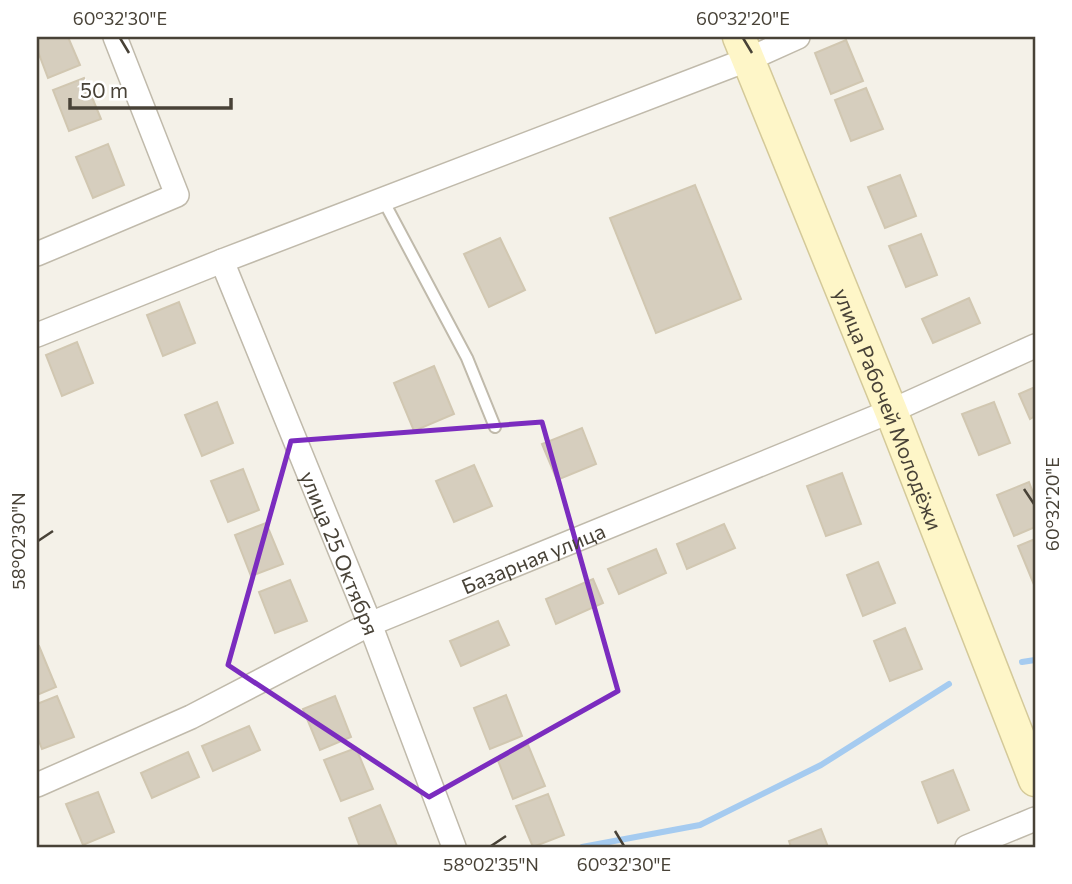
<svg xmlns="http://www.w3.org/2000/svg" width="1072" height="884" font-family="Commissioner,sans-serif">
  <rect width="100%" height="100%" fill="#f4f1e8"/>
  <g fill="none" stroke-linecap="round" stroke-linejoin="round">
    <!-- stream -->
    <g stroke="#a5cbf0" stroke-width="6">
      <polyline points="1022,662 1035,660"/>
      <polyline points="582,847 700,825 821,765 949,684"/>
    </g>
  </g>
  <!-- building -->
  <g fill="#d6cebe" stroke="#d1c7b1" stroke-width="2">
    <polygon points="37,37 68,37 80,65 48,78 37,49"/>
    <polygon points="846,40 863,81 831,94 815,53"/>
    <polygon points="84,78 101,119 69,131 53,90"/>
    <polygon points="866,88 883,129 851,141 835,100"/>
    <polygon points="108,144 124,185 93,198 76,157"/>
    <polygon points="900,175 916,216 885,228 868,187"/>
    <polygon points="695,185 741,299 656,333 610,218"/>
    <polygon points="921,234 937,275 906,287 889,246"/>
    <polygon points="500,238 525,290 489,307 464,254"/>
    <polygon points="969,298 980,323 933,343 922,319"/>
    <polygon points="179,302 195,343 163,356 147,315"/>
    <polygon points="77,342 93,383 62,396 46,355"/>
    <polygon points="434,366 454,414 414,431 394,383"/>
    <polygon points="1035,387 1035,416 1030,419 1019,394"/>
    <polygon points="217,402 233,443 202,456 185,415"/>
    <polygon points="994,402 1010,443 979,455 962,414"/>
    <polygon points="582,428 596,464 557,480 542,444"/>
    <polygon points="474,465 492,506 454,522 436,481"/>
    <polygon points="243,469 259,510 228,522 211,481"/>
    <polygon points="842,473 861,524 826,536 807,486"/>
    <polygon points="1029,482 1035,498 1035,527 1014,536 997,495"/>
    <polygon points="266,523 283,564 251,576 235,535"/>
    <polygon points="724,524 735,548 687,569 677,544"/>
    <polygon points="1035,539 1035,587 1018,546"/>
    <polygon points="656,549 666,573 619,594 608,569"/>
    <polygon points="878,562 895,603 863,616 847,575"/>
    <polygon points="593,579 603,603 556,624 546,599"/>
    <polygon points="290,580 307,621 275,633 259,592"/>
    <polygon points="498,621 509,645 461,666 450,641"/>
    <polygon points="905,628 922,669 890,681 874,641"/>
    <polygon points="39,646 56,687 37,695 37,647"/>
    <polygon points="506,695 522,736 490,749 474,708"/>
    <polygon points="57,696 74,737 42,749 37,736 37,704"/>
    <polygon points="335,696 351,737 320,750 303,709"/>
    <polygon points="249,726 260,750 213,771 202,746"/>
    <polygon points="528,745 545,786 513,799 497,758"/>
    <polygon points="356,748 373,789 341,801 324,760"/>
    <polygon points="188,752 199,777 152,798 141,773"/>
    <polygon points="953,770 969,810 938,823 922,782"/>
    <polygon points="98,792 114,832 83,845 66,804"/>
    <polygon points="548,794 564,835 533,847 516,806"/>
    <polygon points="380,805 397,846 360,847 349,818"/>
    <polygon points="821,829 828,847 791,847 789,841"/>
  </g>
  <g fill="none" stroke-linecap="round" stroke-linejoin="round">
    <!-- lane casing -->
    <g stroke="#c0baab" stroke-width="14">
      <polyline id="lane" points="383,200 467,358 495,427"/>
    </g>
    <!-- street casing -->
    <g stroke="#c0baab" stroke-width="26">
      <g id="street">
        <polyline points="37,254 177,195 115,37"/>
        <path id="s1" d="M222,261l148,363 84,223"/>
        <polyline points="37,335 222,261 749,59 798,37"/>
        <path id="s2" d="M37,785l154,-68 179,-93 521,-213 144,-65"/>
        <polyline points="967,847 1035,819"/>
      </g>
    </g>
    <!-- secondary casing -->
    <g stroke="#d4c999" stroke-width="35">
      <g id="secondary">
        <path id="s3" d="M739,37l152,374 144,369"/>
      </g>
    </g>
    <!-- lane -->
    <use href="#lane" stroke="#fff" stroke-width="10"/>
    <!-- street -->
    <use href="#street" stroke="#fff" stroke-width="23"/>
    <!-- secondary -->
    <use href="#secondary" stroke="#fef6c8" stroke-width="32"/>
  </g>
  <!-- marked area -->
  <path fill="none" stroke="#7b2cbf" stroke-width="5" stroke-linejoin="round" d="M542,422l76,269 -189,106 -201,-132 63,-224z"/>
  <!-- ticks -->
  <path fill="none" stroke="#484237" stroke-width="2.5" d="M120,38l9,15M743,38l9,15M1024,489l10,15M38,541l15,-10M615,831l9,15M491,846l15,-10"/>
  <g text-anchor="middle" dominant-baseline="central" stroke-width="6" stroke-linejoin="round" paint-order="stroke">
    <!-- street labels -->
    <g font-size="21" fill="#484237" stroke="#fff">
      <text stroke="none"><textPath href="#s3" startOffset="401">улица Рабочей Молодёжи</textPath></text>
      <text stroke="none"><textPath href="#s1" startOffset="315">улица 25 Октября</textPath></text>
      <text stroke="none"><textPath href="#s2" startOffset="546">Базарная улица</textPath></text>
    </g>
  </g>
  <!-- border -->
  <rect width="1072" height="884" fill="none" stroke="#ffffff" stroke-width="77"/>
  <!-- scale -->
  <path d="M70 98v10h161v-10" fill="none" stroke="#484237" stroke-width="3.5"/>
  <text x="80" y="98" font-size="21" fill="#484237" stroke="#ffffff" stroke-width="5" paint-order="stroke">50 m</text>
  <rect x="38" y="38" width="996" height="808" fill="none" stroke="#484237" stroke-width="2.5"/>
  <g font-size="18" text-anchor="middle" fill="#484237">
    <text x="120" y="25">60°32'30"E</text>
    <text x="743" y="25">60°32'20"E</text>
    <text transform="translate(1053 504) rotate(-90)" y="6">60°32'20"E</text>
    <text transform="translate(19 541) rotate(-90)" y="6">58°02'30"N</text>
    <text x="491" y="871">58°02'35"N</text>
    <text x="624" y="871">60°32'30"E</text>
  </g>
</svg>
